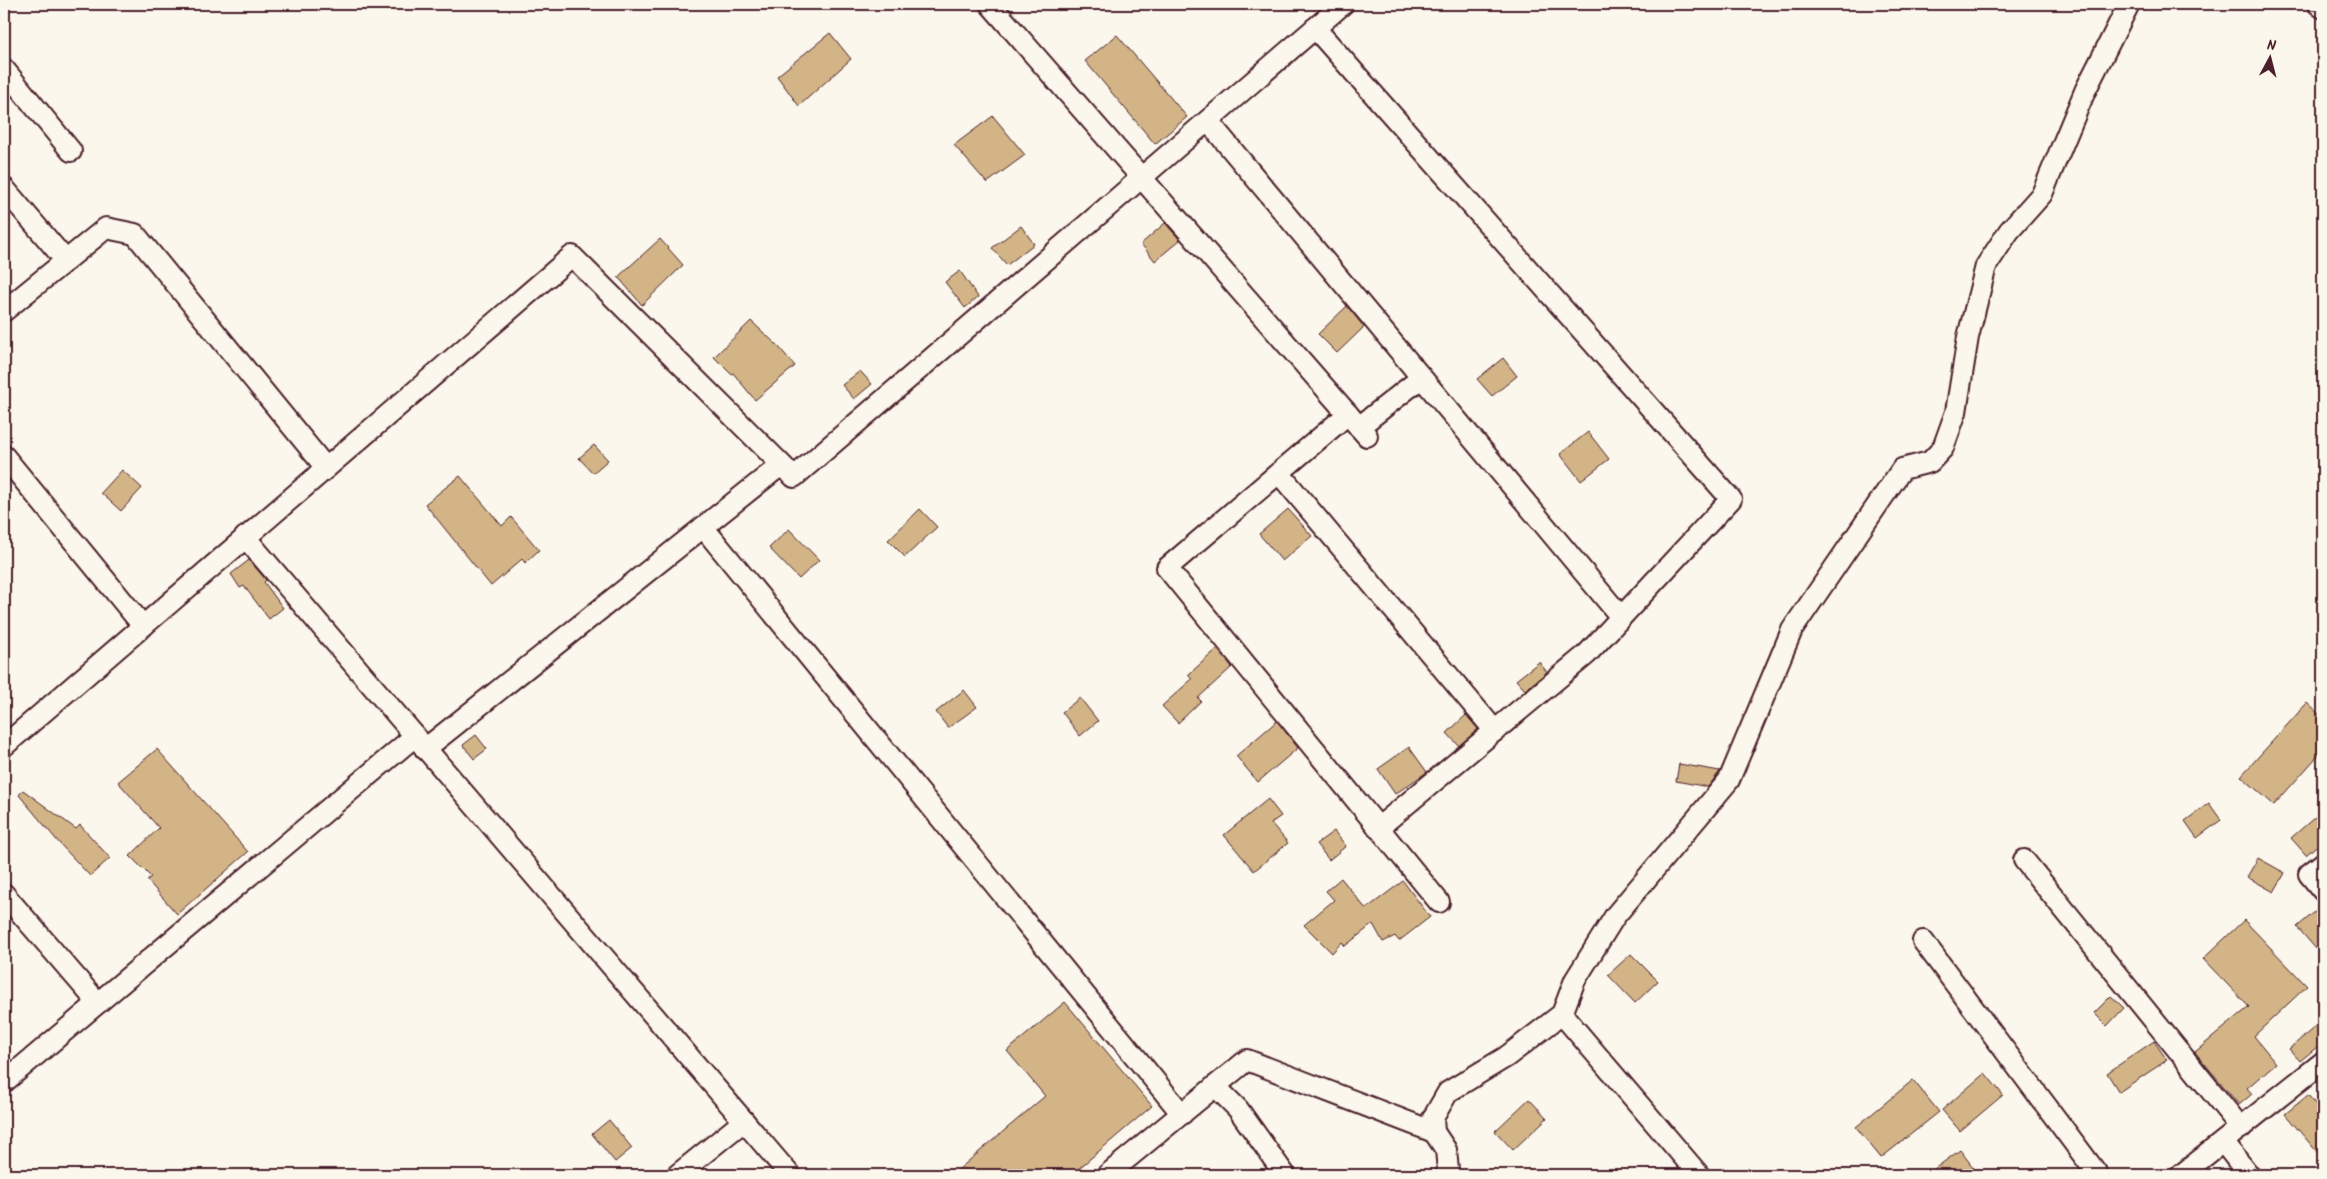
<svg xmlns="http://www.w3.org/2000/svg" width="2327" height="1179" font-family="Kalam,sans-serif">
  <rect width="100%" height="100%" fill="#fbf7ec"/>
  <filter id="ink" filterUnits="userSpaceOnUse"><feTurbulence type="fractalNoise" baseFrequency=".02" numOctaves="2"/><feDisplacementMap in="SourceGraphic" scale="10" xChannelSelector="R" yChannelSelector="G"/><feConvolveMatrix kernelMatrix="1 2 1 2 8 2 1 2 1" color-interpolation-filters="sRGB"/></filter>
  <g filter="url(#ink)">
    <!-- building -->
    <g fill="#d2b486" stroke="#4a1f2b">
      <polygon points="830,33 851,59 799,106 777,76"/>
      <polygon points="1117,35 1187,117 1155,144 1085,61"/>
      <polygon points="993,116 1025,155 987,183 954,145"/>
      <polygon points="1165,223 1180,240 1155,261 1141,244"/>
      <polygon points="1021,226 1034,244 1007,265 992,248"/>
      <polygon points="660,239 683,265 642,305 618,277"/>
      <polygon points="960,271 978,297 965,308 945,282"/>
      <polygon points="1347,306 1364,327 1337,353 1318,334"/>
      <polygon points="751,321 778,346 795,366 755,400 733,373 731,374 714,357"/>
      <polygon points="1503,358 1517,376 1492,396 1477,379"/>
      <polygon points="860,371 872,384 854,399 842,385"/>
      <polygon points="1588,432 1609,459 1581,481 1560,454"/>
      <polygon points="594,445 608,460 593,473 579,458"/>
      <polygon points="122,470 142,488 121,511 101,493"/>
      <polygon points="460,476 502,526 511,517 539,550 525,563 522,559 491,586 425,504"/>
      <polygon points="920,509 937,527 905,557 888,540"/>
      <polygon points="1288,509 1312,536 1282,561 1259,534"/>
      <polygon points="789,529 819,560 799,579 769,548"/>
      <polygon points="249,560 266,580 264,582 283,608 269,619 244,586 240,588 231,574"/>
      <polygon points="1217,649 1232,667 1198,698 1201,701 1178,723 1162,706 1192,679 1188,675"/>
      <polygon points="1539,662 1547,672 1525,690 1516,680"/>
      <polygon points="964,690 977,707 948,728 936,712"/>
      <polygon points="1080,698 1098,721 1080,736 1062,712"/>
      <polygon points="2307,703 2323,718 2323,750 2274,805 2241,776"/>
      <polygon points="1466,715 1478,729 1459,746 1447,733"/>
      <polygon points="1277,721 1298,748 1258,782 1236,756"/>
      <polygon points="476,735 487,749 474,759 463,745"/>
      <polygon points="1409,747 1427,772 1395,794 1378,769"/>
      <polygon points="157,749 248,852 177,914 147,880 151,877 130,856 159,828 118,782"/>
      <polygon points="1679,764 1720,771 1708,787 1676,781"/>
      <polygon points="23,790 76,829 80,825 110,858 90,876 60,844 19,795"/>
      <polygon points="1268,799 1281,816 1271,823 1288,843 1254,871 1224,835"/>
      <polygon points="2209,803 2221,820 2197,838 2185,821"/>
      <polygon points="2323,810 2323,840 2306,855 2291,838"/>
      <polygon points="1334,831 1346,846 1329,860 1316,844"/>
      <polygon points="2258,858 2285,873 2274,892 2247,877"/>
      <polygon points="1341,878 1366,909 1403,881 1430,917 1399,941 1395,936 1383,942 1373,924 1345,946 1342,942 1332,953 1304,925 1334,900 1326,891"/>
      <polygon points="2323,905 2323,957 2297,927"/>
      <polygon points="2244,920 2307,986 2254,1036 2276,1063 2247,1088 2252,1094 2239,1105 2195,1052 2249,1007 2203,959"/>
      <polygon points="1631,954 1658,981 1635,1003 1608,975"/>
      <polygon points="2111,996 2124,1008 2107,1026 2094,1013"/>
      <polygon points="1065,1002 1152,1106 1071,1175 952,1175 1045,1096 1007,1051"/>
      <polygon points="2323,1020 2323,1042 2300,1061 2289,1049"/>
      <polygon points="2154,1041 2167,1060 2119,1092 2107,1073"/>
      <polygon points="1985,1073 2003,1095 1960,1131 1942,1110"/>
      <polygon points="1913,1080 1939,1112 1881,1158 1856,1127"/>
      <polygon points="2308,1095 2323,1113 2323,1159 2285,1114"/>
      <polygon points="1529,1099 1547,1118 1513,1150 1495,1131"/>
      <polygon points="609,1120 632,1148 615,1162 592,1134"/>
      <polygon points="1960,1150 1979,1175 1926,1175"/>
    </g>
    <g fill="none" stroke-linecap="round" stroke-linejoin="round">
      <!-- minor casing -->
      <g stroke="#4a1f2b" stroke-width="24">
        <g id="minor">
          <polyline points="990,4 1367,436"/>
          <polyline points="2318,4 2323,8"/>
          <polyline points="1315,28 1731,499 1587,654 1378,828"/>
          <polyline points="4,69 71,151"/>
          <polyline points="1208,121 1621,617"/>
          <polyline points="4,188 66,261"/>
          <polyline points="4,311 106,228 135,234 326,468"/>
          <polyline points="1348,414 1167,568 1439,902"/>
          <polyline points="1359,427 1421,378"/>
          <polyline points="4,456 143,626"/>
          <polyline points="1279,473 1495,731"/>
          <polyline points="703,527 1182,1114"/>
          <polyline points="245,537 790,1175"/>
          <polyline points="4,746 572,256 794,477 1343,4"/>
          <polyline points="425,749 781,465"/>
          <polyline points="2024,860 2241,1128"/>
          <polyline points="2323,863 2309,874 2323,891"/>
          <polyline points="4,894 98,1003"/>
          <polyline points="1923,941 2098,1175"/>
          <polyline points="1562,1014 1699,1175"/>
          <polyline points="4,1082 415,736"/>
          <polyline points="1215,1086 1238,1109 1285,1175"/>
          <polyline points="2223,1142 2249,1175"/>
          <polyline points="677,1175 744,1121"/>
          <polyline points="1107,1175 1247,1060 1434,1132"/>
          <polyline points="1446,1175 1448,1170 1446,1150 1434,1132 1433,1118 1448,1092 1506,1057 1562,1014 1575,980 1615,916 1729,780 1792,630 1902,469 1930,462 1943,448 1956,412 1968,337 1986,266 2009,231 2042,194 2085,91 2129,4"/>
          <polyline points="2181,1175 2323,1062"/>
        </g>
      </g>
      <!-- minor -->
      <use href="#minor" stroke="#fbf7ec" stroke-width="20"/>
    </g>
  </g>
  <!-- margin -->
  <rect width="2327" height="1179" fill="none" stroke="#fbf7ec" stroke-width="20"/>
  <rect x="10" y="10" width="2307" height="1159" fill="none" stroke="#4a1f2b" stroke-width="2" filter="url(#ink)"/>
  <!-- north arrow -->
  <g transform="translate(2270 58) rotate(7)" stroke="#fbf7ec" stroke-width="4" paint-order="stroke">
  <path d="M0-4L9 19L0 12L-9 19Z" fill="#4a1f2b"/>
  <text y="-8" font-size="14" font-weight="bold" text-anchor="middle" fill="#4a1f2b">N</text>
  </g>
</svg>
